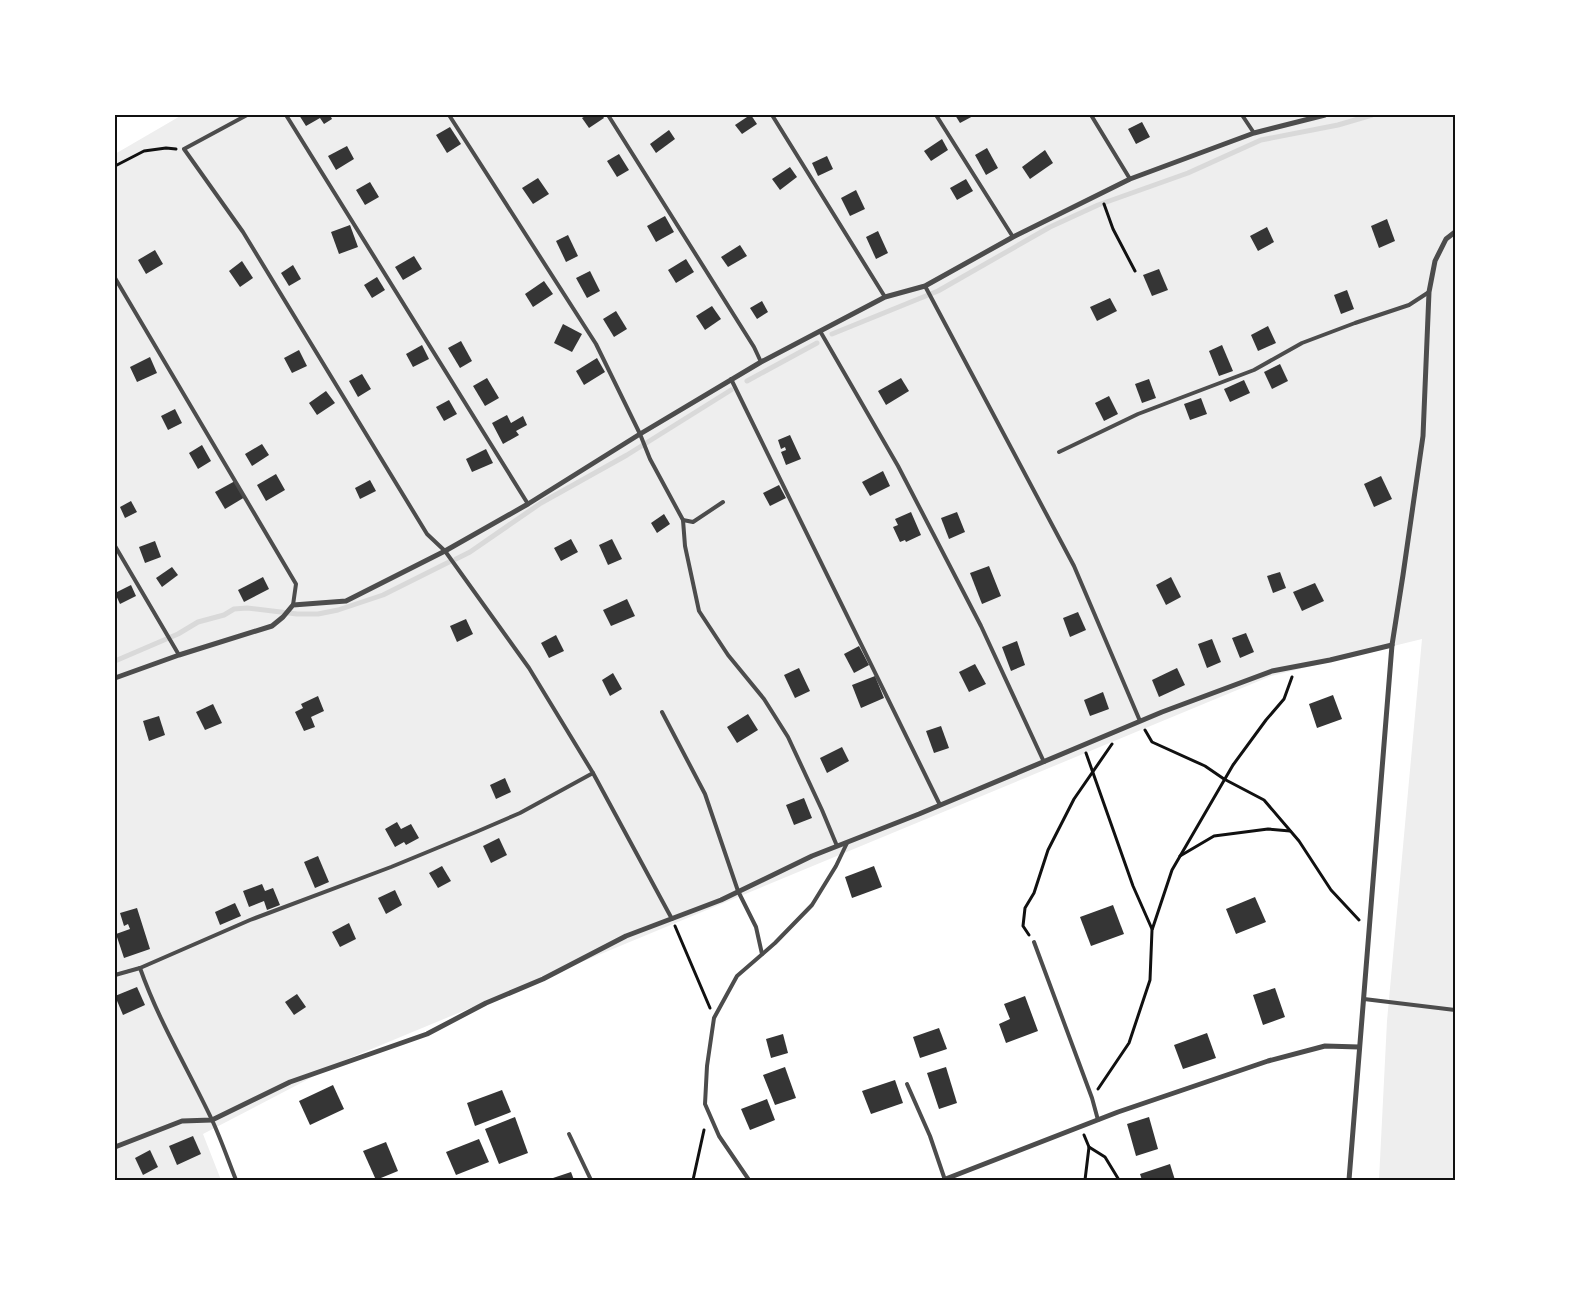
<svg xmlns="http://www.w3.org/2000/svg" width="1570" height="1295" font-family="'Golos Text',sans-serif">
  <rect width="100%" height="100%" fill="#fff"/>
  <!-- green -->
  <polygon fill="#eee" points="182,115 1455,115 1455,1180 1379,1180 1387,1021 1422,639 1271,676 345,1060 203,1134 221,1180 115,1180 115,154"/>
  <g fill="none" stroke-linecap="round" stroke-linejoin="round">
    <!-- stream -->
    <g stroke="#d9d9d9" stroke-width="5">
      <polyline points="832,334 938,291 1050,227 1098,205 1188,173 1261,140 1338,125 1372,115"/>
      <polyline points="747,381 817,343"/>
      <polyline points="456,559 470,552 541,503 627,455 731,390"/>
      <polyline points="115,661 178,634 198,622 224,615 234,609 247,608 297,614 318,614 338,610 383,595 449,562"/>
    </g>
  </g>
  <!-- building -->
  <g fill="#353535">
    <polygon points="299,115 330,115 332,119 324,124 320,118 306,126"/>
    <polygon points="587,115 602,115 604,118 589,128 582,118"/>
    <polygon points="750,115 751,115 757,124 742,134 735,125"/>
    <polygon points="955,115 975,115 960,123"/>
    <polygon points="1142,122 1150,137 1136,144 1128,129"/>
    <polygon points="450,127 461,144 447,153 436,135"/>
    <polygon points="669,130 675,139 656,153 650,144"/>
    <polygon points="942,139 948,150 931,161 924,151"/>
    <polygon points="347,146 354,159 336,170 328,156"/>
    <polygon points="987,148 998,168 986,175 975,155"/>
    <polygon points="1045,150 1053,163 1030,179 1022,167"/>
    <polygon points="619,154 629,170 617,177 607,161"/>
    <polygon points="827,156 833,169 818,176 812,163"/>
    <polygon points="790,167 797,177 780,190 772,179"/>
    <polygon points="538,178 549,194 533,204 522,188"/>
    <polygon points="966,179 973,191 957,200 950,188"/>
    <polygon points="370,182 379,197 365,205 356,190"/>
    <polygon points="856,190 865,209 850,216 841,198"/>
    <polygon points="665,216 674,232 656,242 647,226"/>
    <polygon points="1387,219 1395,241 1379,248 1371,226"/>
    <polygon points="350,225 358,247 339,254 331,232"/>
    <polygon points="1267,227 1274,242 1258,251 1250,236"/>
    <polygon points="878,231 888,253 876,259 866,237"/>
    <polygon points="568,235 578,256 566,262 556,241"/>
    <polygon points="740,245 747,256 728,267 721,257"/>
    <polygon points="155,250 163,264 146,274 138,260"/>
    <polygon points="414,256 422,269 403,280 395,267"/>
    <polygon points="686,259 694,272 676,283 668,270"/>
    <polygon points="242,261 253,278 240,287 229,271"/>
    <polygon points="293,265 301,279 289,286 281,273"/>
    <polygon points="1159,269 1168,290 1152,296 1143,275"/>
    <polygon points="590,271 600,291 587,298 576,278"/>
    <polygon points="377,277 385,290 372,298 364,285"/>
    <polygon points="544,281 553,294 533,307 525,294"/>
    <polygon points="1347,290 1354,309 1341,314 1334,295"/>
    <polygon points="1110,298 1117,311 1097,321 1090,307"/>
    <polygon points="762,301 768,312 757,319 750,308"/>
    <polygon points="712,306 721,319 705,330 696,316"/>
    <polygon points="616,311 627,329 614,337 603,319"/>
    <polygon points="563,324 582,334 572,352 554,343"/>
    <polygon points="1268,326 1276,343 1258,351 1251,335"/>
    <polygon points="461,341 472,361 460,368 448,348"/>
    <polygon points="422,345 429,359 413,367 406,354"/>
    <polygon points="1222,345 1233,371 1219,376 1209,351"/>
    <polygon points="299,350 307,366 292,373 284,358"/>
    <polygon points="150,357 157,373 137,382 130,367"/>
    <polygon points="597,358 605,372 584,385 576,371"/>
    <polygon points="1280,364 1288,381 1272,389 1264,372"/>
    <polygon points="362,374 371,389 358,397 349,381"/>
    <polygon points="487,378 499,398 485,406 473,386"/>
    <polygon points="901,378 909,391 886,405 878,391"/>
    <polygon points="1149,379 1156,398 1142,403 1135,384"/>
    <polygon points="1244,380 1250,393 1230,402 1224,389"/>
    <polygon points="326,391 335,403 317,415 309,403"/>
    <polygon points="1109,396 1118,414 1104,421 1095,403"/>
    <polygon points="1201,398 1207,414 1190,420 1184,404"/>
    <polygon points="449,400 457,414 444,421 436,407"/>
    <polygon points="175,409 182,423 168,430 161,416"/>
    <polygon points="507,415 511,423 523,416 527,425 516,431 519,435 503,444 492,423"/>
    <polygon points="790,435 801,459 786,465 781,452 786,450 785,447 781,449 778,440"/>
    <polygon points="262,444 269,455 252,466 245,454"/>
    <polygon points="202,445 211,461 198,469 189,453"/>
    <polygon points="486,449 493,463 472,472 466,459"/>
    <polygon points="883,471 890,486 870,496 862,482"/>
    <polygon points="276,474 285,490 266,501 257,485"/>
    <polygon points="1381,476 1392,499 1374,507 1364,484"/>
    <polygon points="370,480 376,491 360,499 355,488"/>
    <polygon points="235,481 245,497 225,509 215,492"/>
    <polygon points="779,485 786,498 770,506 763,493"/>
    <polygon points="131,501 137,512 125,518 120,507"/>
    <polygon points="911,512 921,535 906,542 905,540 900,542 893,527 898,525 895,519"/>
    <polygon points="957,512 965,532 949,539 941,518"/>
    <polygon points="664,514 670,524 657,533 651,523"/>
    <polygon points="571,539 578,552 561,561 554,548"/>
    <polygon points="612,539 622,559 608,565 599,545"/>
    <polygon points="155,541 161,557 145,563 139,547"/>
    <polygon points="989,566 1001,596 982,604 970,573"/>
    <polygon points="172,567 178,575 162,587 156,578"/>
    <polygon points="1280,572 1286,588 1273,593 1267,576"/>
    <polygon points="263,577 269,589 244,602 238,590"/>
    <polygon points="1171,577 1181,597 1166,605 1156,585"/>
    <polygon points="1315,583 1324,601 1302,611 1293,592"/>
    <polygon points="131,585 136,596 120,604 115,593"/>
    <polygon points="627,599 635,616 611,626 603,610"/>
    <polygon points="1078,612 1086,630 1070,637 1063,618"/>
    <polygon points="466,619 473,634 457,642 450,626"/>
    <polygon points="1246,633 1254,652 1240,658 1232,638"/>
    <polygon points="556,635 564,651 549,658 541,643"/>
    <polygon points="1212,639 1221,662 1207,668 1198,644"/>
    <polygon points="1017,641 1025,665 1011,671 1002,647"/>
    <polygon points="859,646 869,665 854,673 844,654"/>
    <polygon points="975,664 986,684 969,692 959,672"/>
    <polygon points="799,668 810,691 795,698 784,675"/>
    <polygon points="1177,668 1185,685 1159,697 1152,680"/>
    <polygon points="613,673 622,689 610,696 602,680"/>
    <polygon points="875,676 884,698 861,708 852,685"/>
    <polygon points="1103,692 1109,709 1090,716 1084,700"/>
    <polygon points="1333,695 1342,719 1317,728 1309,704"/>
    <polygon points="318,696 324,711 311,717 315,727 304,731 295,712 303,708 301,704"/>
    <polygon points="213,704 222,723 205,730 196,712"/>
    <polygon points="748,714 758,730 737,743 727,727"/>
    <polygon points="159,716 165,735 149,741 143,721"/>
    <polygon points="941,726 949,748 934,753 926,731"/>
    <polygon points="842,747 849,761 827,773 820,758"/>
    <polygon points="505,778 511,792 496,799 490,785"/>
    <polygon points="804,798 812,818 794,825 786,805"/>
    <polygon points="397,822 401,829 411,824 419,838 406,845 404,842 395,847 385,829"/>
    <polygon points="499,838 507,855 491,863 483,846"/>
    <polygon points="318,856 329,882 315,888 304,862"/>
    <polygon points="442,866 451,881 438,888 429,873"/>
    <polygon points="874,866 882,887 852,898 845,877"/>
    <polygon points="262,884 265,891 273,888 280,905 267,910 264,901 249,907 243,891"/>
    <polygon points="395,890 402,905 386,914 378,898"/>
    <polygon points="1255,897 1266,922 1236,934 1226,909"/>
    <polygon points="235,903 241,916 220,925 215,912"/>
    <polygon points="1113,905 1124,934 1091,946 1080,917"/>
    <polygon points="137,908 150,949 124,958 116,934 130,929 128,924 124,926 120,913"/>
    <polygon points="349,923 356,939 340,947 332,932"/>
    <polygon points="137,987 145,1005 123,1015 115,996"/>
    <polygon points="1275,988 1285,1017 1263,1025 1253,995"/>
    <polygon points="297,994 306,1007 294,1015 285,1002"/>
    <polygon points="1025,996 1038,1031 1006,1043 999,1024 1010,1019 1004,1004"/>
    <polygon points="939,1028 947,1049 920,1058 913,1037"/>
    <polygon points="1207,1033 1216,1058 1183,1069 1174,1045"/>
    <polygon points="783,1034 788,1053 771,1058 766,1039"/>
    <polygon points="785,1067 796,1098 775,1105 763,1075"/>
    <polygon points="946,1067 957,1103 939,1109 927,1073"/>
    <polygon points="895,1080 903,1103 871,1114 862,1091"/>
    <polygon points="333,1085 344,1109 310,1125 299,1101"/>
    <polygon points="502,1090 511,1112 475,1126 467,1103"/>
    <polygon points="767,1099 775,1120 750,1130 741,1109"/>
    <polygon points="515,1117 528,1153 499,1164 485,1129"/>
    <polygon points="1149,1117 1158,1149 1136,1156 1127,1124"/>
    <polygon points="193,1136 201,1154 177,1165 169,1146"/>
    <polygon points="479,1139 489,1162 456,1175 446,1152"/>
    <polygon points="386,1142 398,1171 376,1180 363,1151"/>
    <polygon points="150,1150 158,1167 143,1175 135,1158"/>
    <polygon points="1170,1164 1175,1180 1142,1180 1140,1174"/>
    <polygon points="571,1172 574,1180 547,1180"/>
  </g>
  <g fill="none" stroke-linecap="round" stroke-linejoin="round">
    <!-- path -->
    <g stroke="#111" stroke-width="3">
      <polyline points="115,166 144,151 166,148 176,149"/>
      <polyline points="1104,204 1113,229 1135,271"/>
      <polyline points="1145,730 1152,742 1205,766 1224,779 1264,800 1299,841 1331,890 1359,920"/>
      <polyline points="1086,753 1133,886 1152,929"/>
      <polyline points="1180,856 1214,836 1268,829 1290,831"/>
      <polyline points="675,926 710,1008"/>
      <polyline points="1029,935 1023,926 1025,908 1034,893 1048,850 1074,799 1112,744"/>
      <polyline points="1098,1089 1129,1043 1150,980 1152,930 1172,870 1233,765 1266,720 1284,699 1292,677"/>
      <polyline points="1084,1135 1089,1147 1085,1180"/>
      <polyline points="1089,1147 1105,1157 1119,1180"/>
      <polyline points="693,1180 704,1130"/>
    </g>
    <!-- service -->
    <g stroke="#4c4c4c" stroke-width="4">
      <polyline points="286,115 528,504"/>
      <polyline points="449,115 596,344 640,434 650,459 683,520 693,522 723,502"/>
      <polyline points="608,115 754,347 761,362"/>
      <polyline points="772,115 885,297"/>
      <polyline points="936,115 1013,237"/>
      <polyline points="1091,115 1130,179"/>
      <polyline points="1242,115 1254,133"/>
      <polyline points="115,278 296,584 293,605"/>
      <polyline points="925,286 1074,566 1140,721"/>
      <polyline points="820,331 898,466 981,626 1044,762"/>
      <polyline points="731,379 940,805"/>
      <polyline points="1059,452 1138,414 1254,370 1302,343 1355,323 1409,305 1429,292"/>
      <polyline points="683,520 685,546 699,611 728,655 764,699 788,737 822,810 837,846"/>
      <polyline points="115,546 179,655"/>
      <polyline points="662,712 705,794 738,891 756,927 762,954"/>
      <polyline points="593,773 672,919"/>
      <polyline points="1034,942 1092,1098 1098,1120"/>
      <path d="M140,968c19,54 48,101 72,152 9,19 16,40 24,60"/>
      <polyline points="115,975 140,968 250,920 391,867 476,832 520,813 593,773 529,668 445,551 427,534 243,232 184,149 247,115"/>
      <polyline points="1364,999 1455,1010"/>
      <polyline points="907,1084 930,1136 945,1180"/>
      <polyline points="569,1134 591,1180"/>
      <polyline points="749,1180 719,1136 705,1104 707,1066 714,1018 737,976 775,943 812,905 836,866 847,843"/>
    </g>
    <!-- minor -->
    <g stroke="#4c4c4c" stroke-width="5">
      <polyline points="115,678 179,655 272,626 283,617 293,605 346,601 445,551 528,504 640,434 761,362 885,297 925,286 1013,237 1130,179 1254,133 1325,115"/>
      <polyline points="115,1147 182,1121 212,1120 290,1082 427,1034 486,1003 543,979 626,936 721,900 812,856 919,814 1162,712 1272,671 1330,660 1392,645"/>
      <polyline points="943,1180 1118,1112 1268,1061 1325,1046 1359,1047"/>
      <polyline points="1349,1180 1392,645 1403,575 1423,436 1429,292 1435,261 1446,239 1455,232"/>
    </g>
  </g>
  <!-- border -->
  <rect width="1570" height="1295" fill="none" stroke="#ffffff" stroke-width="232"/>
  <rect x="116" y="116" width="1338" height="1063" fill="none" stroke="#111" stroke-width="2"/>
</svg>
